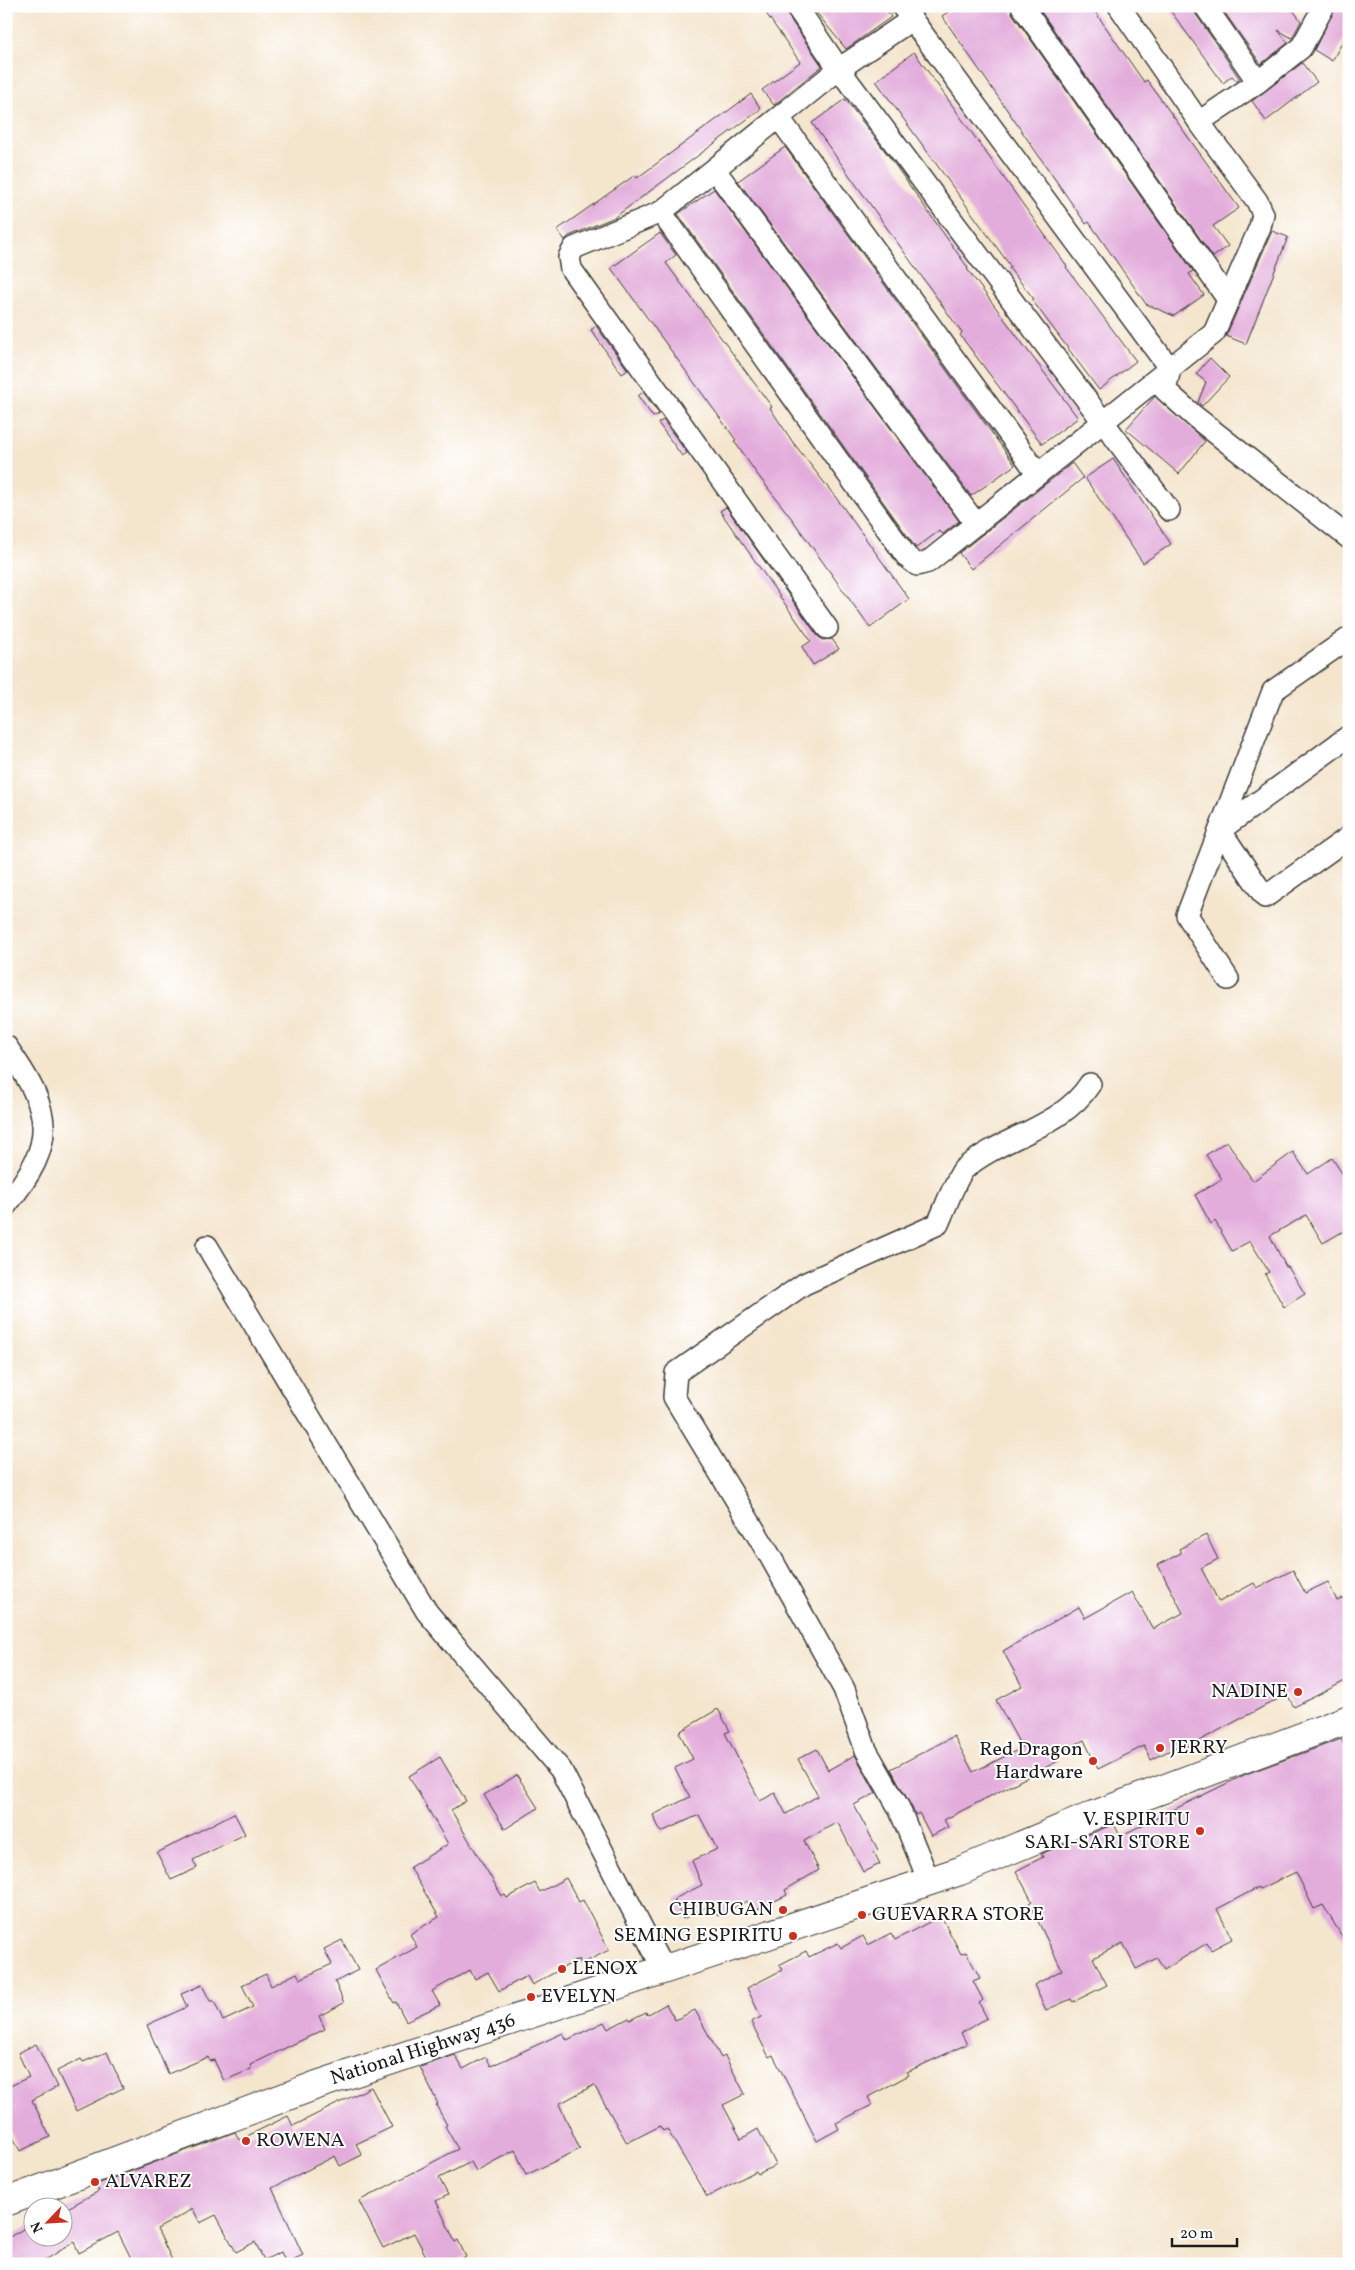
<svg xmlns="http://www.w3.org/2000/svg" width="1355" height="2270" font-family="Vollkorn,serif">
  <rect width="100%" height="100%" fill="#fff"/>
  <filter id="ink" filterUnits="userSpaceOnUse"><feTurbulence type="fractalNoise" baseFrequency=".02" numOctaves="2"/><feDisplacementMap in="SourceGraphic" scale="10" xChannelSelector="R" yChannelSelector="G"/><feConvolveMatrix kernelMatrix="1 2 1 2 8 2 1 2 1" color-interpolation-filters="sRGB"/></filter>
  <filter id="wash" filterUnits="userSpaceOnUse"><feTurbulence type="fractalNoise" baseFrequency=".0096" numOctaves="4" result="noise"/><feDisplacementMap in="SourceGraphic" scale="20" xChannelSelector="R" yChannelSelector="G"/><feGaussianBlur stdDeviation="1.12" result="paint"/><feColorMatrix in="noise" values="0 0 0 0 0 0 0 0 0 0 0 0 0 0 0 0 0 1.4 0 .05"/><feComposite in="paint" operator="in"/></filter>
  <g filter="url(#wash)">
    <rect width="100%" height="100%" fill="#f4e5cd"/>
    <g id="blocks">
      <!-- building -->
      <g fill="#e3addb">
        <polygon points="761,6 784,6 786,13 822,66 774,105 762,90 800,62"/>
        <polygon points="811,6 884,6 891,17 846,49"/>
        <polygon points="957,6 1010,6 1012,13 1193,271 1189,274 1204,295 1174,316 1146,304 1089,222 1086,224 942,16"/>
        <polygon points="1037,6 1091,6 1144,82 1147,80 1239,208 1213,226 1228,246 1213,257"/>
        <polygon points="1167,6 1193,6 1195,13 1240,79 1237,81 1232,76 1223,83"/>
        <polygon points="1220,6 1290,6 1301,21 1292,38 1278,30 1288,43 1261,64"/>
        <polygon points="1336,6 1349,6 1349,30 1332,61 1314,50"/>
        <polygon points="914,52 1067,266 1066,267 1136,361 1099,390 1032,300 1034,299 1009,268 1011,267 876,81"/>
        <polygon points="1302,63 1317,82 1266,121 1252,101"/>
        <polygon points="751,94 761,109 615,217 569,236 565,240 557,230 635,175 637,178"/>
        <polygon points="845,99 888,155 968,268 967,269 1078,418 1042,444 960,335 962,333 812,123"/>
        <polygon points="785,147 1015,465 971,496 738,181"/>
        <polygon points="714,189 959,521 943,534 939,531 916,548 678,214"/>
        <polygon points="1272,231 1288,237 1246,344 1226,336"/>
        <polygon points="660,233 676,255 666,263 772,407 770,408 792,441 840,503 909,599 870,628 792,519 757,474 734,441 736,440 611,268"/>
        <polygon points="596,326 628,370 622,374 591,330"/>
        <polygon points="1210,358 1229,377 1202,406 1198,402 1206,382 1196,374"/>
        <polygon points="643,392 659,414 653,417 638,396"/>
        <polygon points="1155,396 1205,441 1179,474 1126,429"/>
        <polygon points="663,420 687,453 682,456 658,423"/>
        <polygon points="1113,459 1171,544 1143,563 1085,478"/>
        <polygon points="1072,463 1083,478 971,569 959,553"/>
        <polygon points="726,507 817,635 822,640 832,639 839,649 813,665 802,647 811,641 720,511"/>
        <polygon points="1227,1141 1253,1181 1293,1152 1308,1174 1332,1158 1349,1184 1349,1228 1323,1243 1306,1215 1270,1236 1286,1267 1288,1267 1305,1294 1284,1307 1265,1274 1269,1272 1250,1241 1232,1251 1215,1221 1211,1224 1195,1195 1222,1179 1206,1155"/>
        <polygon points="1206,1535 1218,1559 1201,1568 1219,1602 1254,1583 1257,1588 1293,1570 1305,1593 1328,1582 1337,1601 1343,1598 1349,1608 1349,1679 1294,1707 1287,1694 1182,1750 1180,1745 1151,1760 1144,1746 1098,1769 1084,1740 1055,1755 1058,1761 944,1820 948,1827 931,1836 919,1813 916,1815 891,1769 954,1736 973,1772 1022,1748 996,1700 1022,1686 1003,1651 1079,1607 1085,1618 1132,1592 1153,1629 1183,1613 1158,1565 1181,1553 1179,1549"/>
        <polygon points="718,1709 730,1731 725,1733 760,1801 775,1793 786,1814 818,1796 798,1759 817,1749 828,1770 855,1755 876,1793 854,1805 878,1850 874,1852 880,1864 863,1872 838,1823 834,1824 804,1841 819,1870 785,1890 787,1895 752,1912 747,1901 718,1916 712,1904 683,1919 674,1899 702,1885 692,1861 717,1849 699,1815 661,1832 653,1815 690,1797 675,1768 693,1759 679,1732"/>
        <polygon points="1341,1739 1349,1754 1349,1948 1323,1905 1314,1909 1296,1872 1260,1889 1259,1887 1217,1909 1232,1939 1211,1950 1207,1943 1164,1970 1157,1958 1136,1969 1123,1943 1093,1958 1107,1985 1073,2002 1071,1999 1046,2010 1034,1985 1062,1970 1029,1903 1032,1901 1016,1871 1043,1857 1041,1854 1114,1824 1120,1836 1246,1774"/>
        <polygon points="440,1757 466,1801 451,1810 502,1896 505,1895 507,1898 535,1883 540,1892 566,1878 579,1902 583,1900 609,1950 581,1964 579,1959 532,1985 527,1976 499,1991 488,1972 475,1979 470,1970 432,1991 440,2005 406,2021 396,2002 394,2003 376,1970 417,1947 410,1934 439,1917 410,1867 448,1844 409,1776"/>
        <polygon points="517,1775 538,1808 505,1829 484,1795"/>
        <polygon points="234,1813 245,1834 193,1860 197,1868 171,1880 157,1853"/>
        <polygon points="941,1916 961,1954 966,1952 980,1978 973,1981 983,2000 979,2003 987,2018 961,2033 967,2044 907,2072 909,2075 868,2097 872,2105 836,2123 839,2129 817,2141 773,2055 769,2057 751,2022 761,2017 747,1988 782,1970 779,1965 806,1951 809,1957 838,1943 841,1948 863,1936 868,1945 891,1933 895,1940"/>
        <polygon points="342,1940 358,1970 335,1982 344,2003 319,2016 325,2029 250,2065 251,2069 224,2081 214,2060 210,2061 208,2057 168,2074 147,2025 187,2007 181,1994 202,1985 210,2001 214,2001 223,2021 253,2007 242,1985 266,1974 271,1986 297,1973 300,1979 332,1964 324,1949"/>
        <polygon points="666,2004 675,2020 695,2010 721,2058 725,2056 745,2094 723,2105 741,2139 758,2129 776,2165 758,2174 756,2171 707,2197 667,2129 663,2131 660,2126 627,2143 594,2085 559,2104 580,2149 526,2175 515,2150 476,2171 471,2162 439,2178 448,2195 436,2201 455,2242 458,2240 466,2257 453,2264 430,2264 414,2233 383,2248 359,2201 458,2149 445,2126 447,2125 436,2105 438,2104 420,2067 455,2055 463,2069 486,2057 491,2066 563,2033 567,2040 604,2022 608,2029 629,2018 630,2020 646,2012 647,2015"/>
        <polygon points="36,2044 57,2087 32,2100 50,2137 20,2151 6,2123 6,2088 29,2077 18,2053"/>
        <polygon points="107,2052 123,2088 76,2111 57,2071 81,2059 83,2062"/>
        <polygon points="371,2087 392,2127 356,2144 362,2155 340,2166 335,2156 272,2188 303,2255 286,2263 281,2252 264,2260 255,2242 236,2252 216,2215 200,2223 193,2209 157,2229 174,2264 134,2264 118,2232 79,2253 74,2242 39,2264 6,2264 6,2239 32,2224 32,2238 62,2238 62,2211 99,2191 95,2185 235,2132 239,2140 288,2116 293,2126"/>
      </g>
    </g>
  </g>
  <g filter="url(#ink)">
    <use href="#blocks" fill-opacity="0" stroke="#3c3a37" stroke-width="1"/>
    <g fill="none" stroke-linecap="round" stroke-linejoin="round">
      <!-- minor casing -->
      <g stroke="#3c3a37" stroke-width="24">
        <g id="minor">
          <polyline points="796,6 839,69 1169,510"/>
          <polyline points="902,6 1170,369 1165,390 1194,416 1349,538"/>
          <polyline points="1022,6 1229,301"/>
          <polyline points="1205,6 1258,82"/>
          <polyline points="779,118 1038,474"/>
          <polyline points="1199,122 1258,82 1301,48 1324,6"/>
          <polyline points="715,170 976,524"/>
          <polyline points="661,212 907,557 917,565 928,562 1214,333 1260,227 1263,214 1257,201 1199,122 1119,6"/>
          <polyline points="827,628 571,269 569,257 574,248 661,212 839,69 911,20"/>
          <polyline points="1349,736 1220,830 1265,897 1349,837"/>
          <polyline points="1228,979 1187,915 1273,691 1349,638"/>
          <path d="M6,1046c46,65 53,95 0,159"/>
          <polyline points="207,1246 427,1612 561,1770 664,1971"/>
          <path d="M929,1881l-30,-73 -33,-58 -22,-61 -74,-133 -96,-159 2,-24 128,-89 134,-60c5,-11 19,-48 26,-55 38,-33 98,-41 126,-85"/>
        </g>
      </g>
      <!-- primary casing -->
      <g stroke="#3c3a37" stroke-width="30">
        <polyline id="primary" points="6,2202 317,2085 960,1871 1094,1815 1349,1719"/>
      </g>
      <!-- minor -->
      <use href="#minor" stroke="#fff" stroke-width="21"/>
      <!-- primary -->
      <use href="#primary" stroke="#fff" stroke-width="28"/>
    </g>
  </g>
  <!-- markers -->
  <g fill="#c8321e" stroke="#fff" stroke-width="2">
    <circle cx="1298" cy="1692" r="5"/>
    <circle cx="1160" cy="1748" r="5"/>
    <circle cx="1093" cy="1761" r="5"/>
    <circle cx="1200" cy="1831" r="5"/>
    <circle cx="783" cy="1910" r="5"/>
    <circle cx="862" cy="1915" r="5"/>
    <circle cx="793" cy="1936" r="5"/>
    <circle cx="562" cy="1969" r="5"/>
    <circle cx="531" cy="1997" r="5"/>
    <circle cx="246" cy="2141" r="5"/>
    <circle cx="95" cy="2182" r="5"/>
  </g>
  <g text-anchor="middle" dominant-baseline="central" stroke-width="4" stroke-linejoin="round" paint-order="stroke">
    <!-- poi labels -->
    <g font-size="20" fill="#1c1c1c" stroke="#fff" text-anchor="start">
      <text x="1288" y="1692" text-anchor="end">NADINE</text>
      <text x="1170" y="1748">JERRY</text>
      <text x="1083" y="1750" text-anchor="end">Red Dragon<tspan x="1083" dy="23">Hardware</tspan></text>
      <text x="1190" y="1820" text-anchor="end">V. ESPIRITU<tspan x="1190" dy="23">SARI-SARI STORE</tspan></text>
      <text x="773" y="1910" text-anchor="end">CHIBUGAN</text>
      <text x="872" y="1915">GUEVARRA STORE</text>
      <text x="783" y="1936" text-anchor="end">SEMING ESPIRITU</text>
      <text x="572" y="1969">LENOX</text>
      <text x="541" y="1997">EVELYN</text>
      <text x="256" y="2141">ROWENA</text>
      <text x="105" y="2182">ALVAREZ</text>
    </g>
    <!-- street labels -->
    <g font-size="20" fill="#1c1c1c" stroke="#fff">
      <text transform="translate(423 2050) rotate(-18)">National Highway 436</text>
    </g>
  </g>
  <!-- margin -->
  <rect width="1355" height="2270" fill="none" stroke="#fff" stroke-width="25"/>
  <!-- north arrow -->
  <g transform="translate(48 2222) rotate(245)"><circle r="24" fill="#ffffff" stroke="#a4a4a4"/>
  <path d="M0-4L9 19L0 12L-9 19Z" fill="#c8321e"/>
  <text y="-8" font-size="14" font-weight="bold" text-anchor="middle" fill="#1c1c1c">N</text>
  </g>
  <!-- scale -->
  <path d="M1172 2238v8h65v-8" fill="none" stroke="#1c1c1c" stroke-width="2.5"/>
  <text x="1180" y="2238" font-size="15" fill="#1c1c1c" stroke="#ffffff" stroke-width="4" paint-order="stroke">20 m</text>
</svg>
